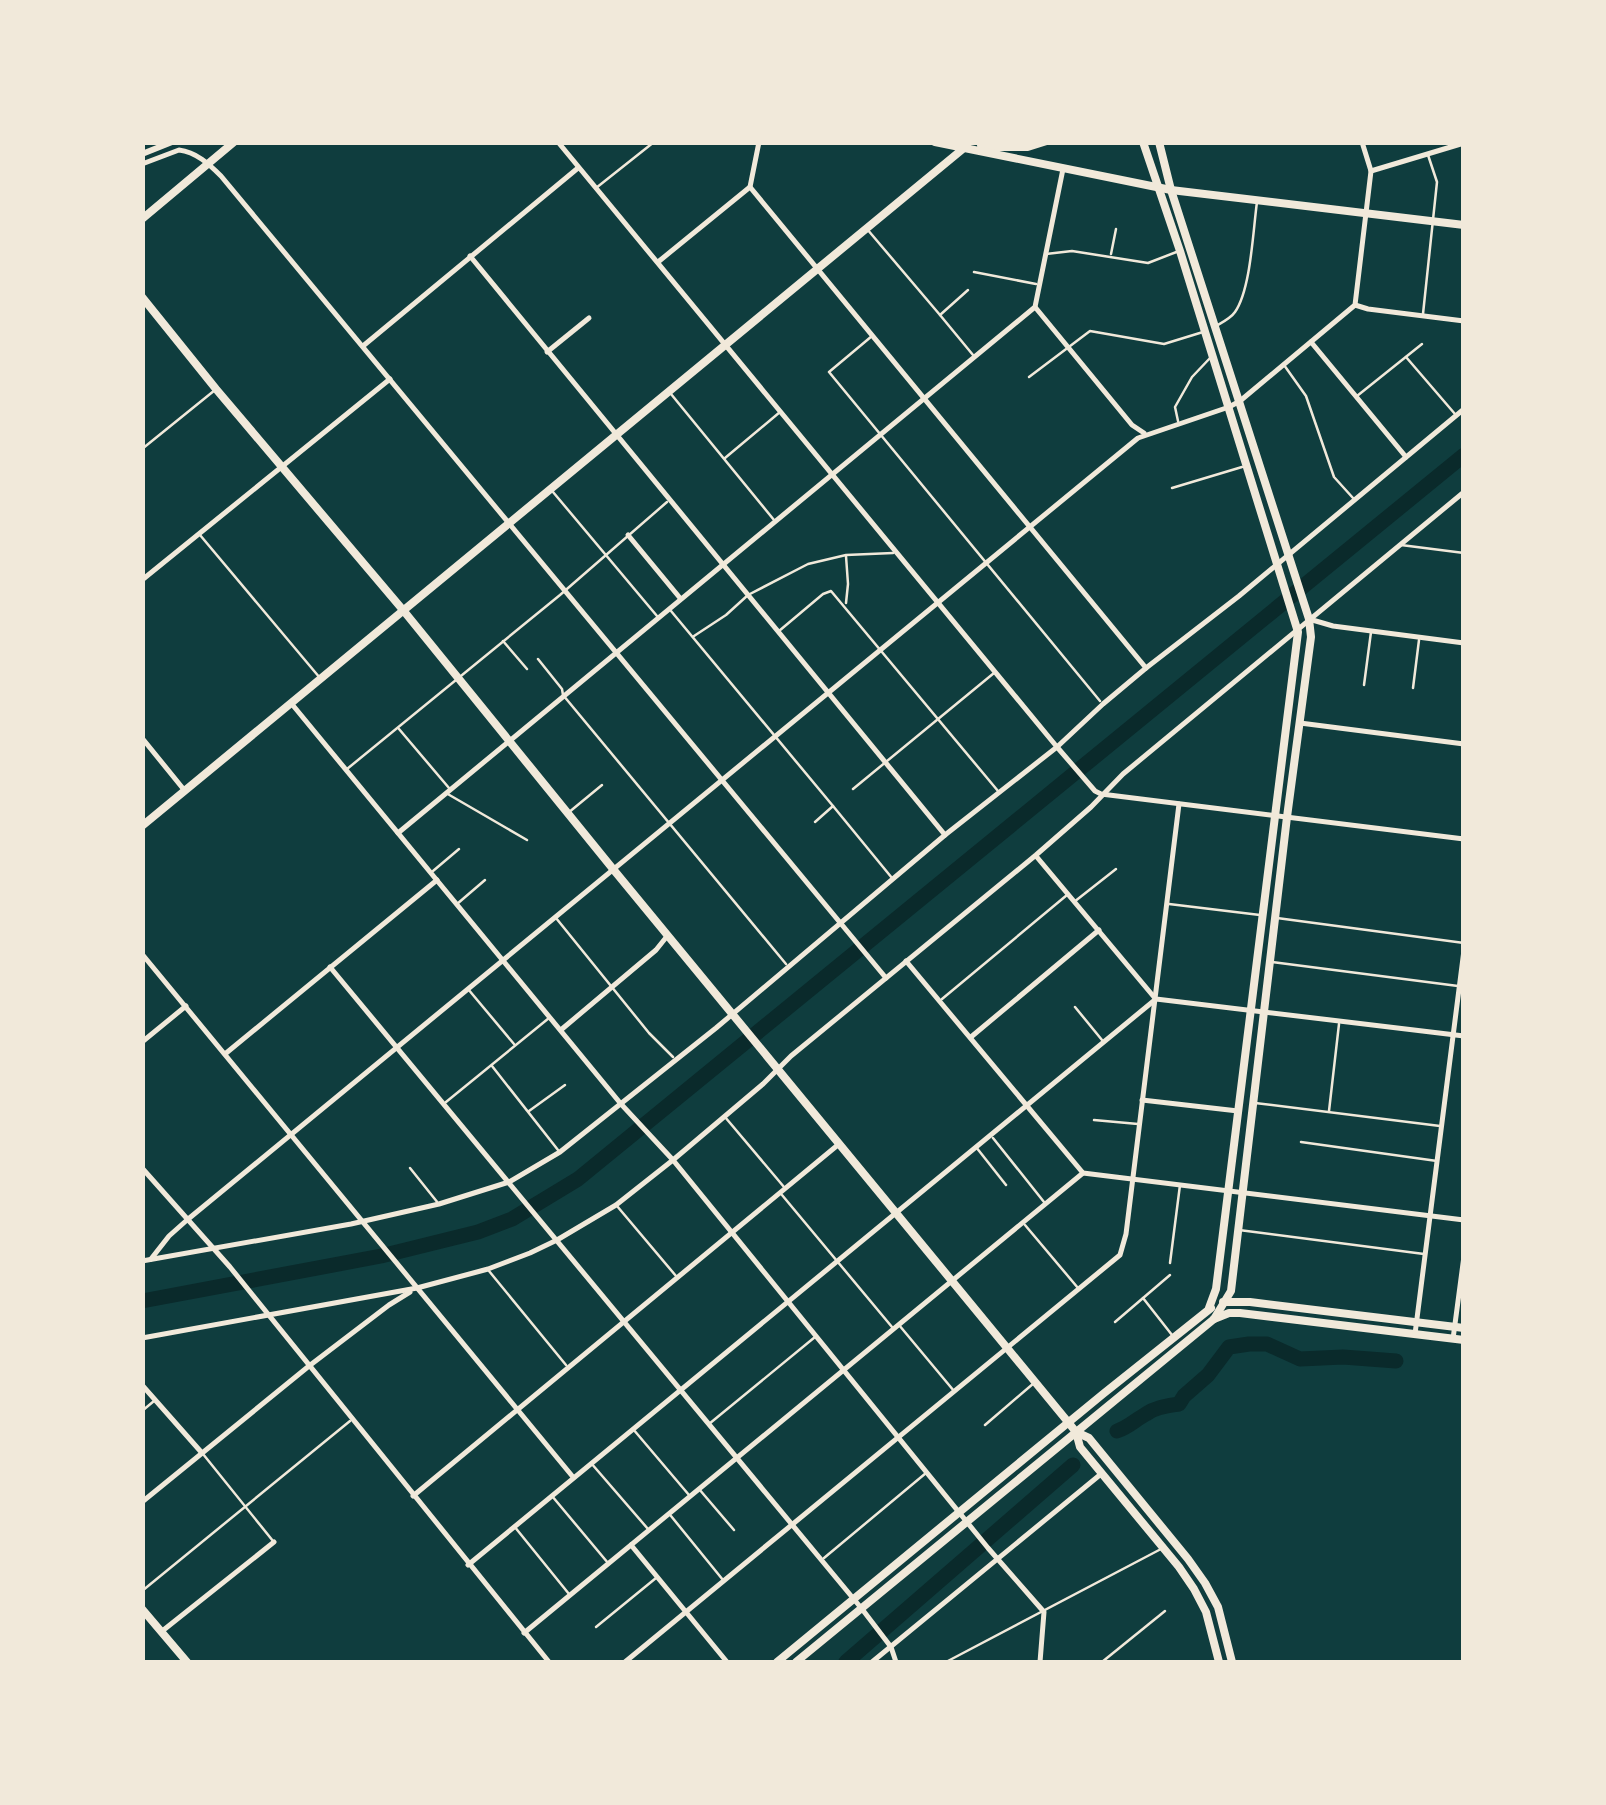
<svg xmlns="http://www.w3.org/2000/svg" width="1606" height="1805" font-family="Manrope,sans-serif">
  <rect width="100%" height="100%" fill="#0f3d3e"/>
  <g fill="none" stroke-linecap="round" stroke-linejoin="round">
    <!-- river -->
    <g stroke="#0a2a2b" stroke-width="15">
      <polyline points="142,1301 381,1256 478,1232 512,1219 578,1179 1464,455"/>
      <path d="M1117,1431c12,-4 18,-11 29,-17 10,-7 21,-8 33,-10l5,-8 24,-21 21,-28 20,-3h18l33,15 43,-2 53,4"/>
      <polyline points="846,1662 1073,1465"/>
    </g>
    <!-- service -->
    <g stroke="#f1e9da" stroke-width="2.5">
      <polyline points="596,188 654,142"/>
      <polyline points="867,229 940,315"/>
      <polyline points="1046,254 1072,251 1148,263 1179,251"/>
      <polyline points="1111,254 1116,229"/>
      <polyline points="974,272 1036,284"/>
      <polyline points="968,290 940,315 973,355"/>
      <polyline points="1423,314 1437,182 1428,155"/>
      <path d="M1216,326c7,-4 15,-8 19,-14 16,-23 18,-82 22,-110"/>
      <polyline points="872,336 829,372 1100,701"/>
      <polyline points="1406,357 1455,414"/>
      <polyline points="1284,365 1306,396 1334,477 1353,498"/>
      <polyline points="1029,377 1090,331 1164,344 1203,332"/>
      <polyline points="671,394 774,520"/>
      <polyline points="1357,396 1422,344"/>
      <polyline points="1178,421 1175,407 1192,377 1211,357"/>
      <polyline points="142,449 215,390"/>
      <polyline points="725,458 780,412"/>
      <polyline points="1172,488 1242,467"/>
      <polyline points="553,492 657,616"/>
      <polyline points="200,535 320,678"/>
      <polyline points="1401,545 1464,553"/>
      <polyline points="846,603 848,584 846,556"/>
      <polyline points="671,611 833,806"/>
      <polyline points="779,631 823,594 831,591 998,791"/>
      <polyline points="694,636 726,615 748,595 808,564 846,555 893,553"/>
      <polyline points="503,641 527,669"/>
      <polyline points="538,659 562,689 563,695 786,964"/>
      <polyline points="1364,685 1371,632"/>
      <polyline points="1413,688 1419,640"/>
      <polyline points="399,729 449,788"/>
      <polyline points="347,769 560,595 667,502"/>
      <polyline points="853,789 994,673"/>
      <polyline points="446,793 527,840"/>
      <polyline points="568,813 602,785"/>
      <polyline points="815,822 833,806 892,878"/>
      <polyline points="433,871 459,849"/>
      <polyline points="1074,902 1116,869"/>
      <polyline points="457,904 485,880"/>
      <polyline points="1169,904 1260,915"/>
      <polyline points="556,918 649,1033 673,1057"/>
      <polyline points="1277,918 1464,943"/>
      <polyline points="1272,962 1458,986"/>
      <polyline points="468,989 514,1044"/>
      <polyline points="942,999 1067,895"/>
      <polyline points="1075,1007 1102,1040"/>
      <polyline points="492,1066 558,1150"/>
      <polyline points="446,1102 549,1018"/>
      <polyline points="1255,1103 1440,1126"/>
      <polyline points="529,1111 565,1085"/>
      <polyline points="1329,1111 1339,1024"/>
      <polyline points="725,1117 784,1187"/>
      <polyline points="1094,1120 1138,1124"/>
      <polyline points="993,1138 1044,1202"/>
      <polyline points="1301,1142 1437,1161"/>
      <polyline points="976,1147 1006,1185"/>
      <polyline points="410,1168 438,1203"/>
      <polyline points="782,1195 892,1327"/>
      <polyline points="617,1206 676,1276"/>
      <polyline points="1025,1225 1078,1288"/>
      <polyline points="1239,1230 1424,1254"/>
      <polyline points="1170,1263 1180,1185"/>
      <polyline points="489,1271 566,1365"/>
      <polyline points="1143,1298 1172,1335"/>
      <polyline points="1115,1322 1170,1275"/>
      <polyline points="899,1325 954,1391"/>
      <polyline points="142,1411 154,1401"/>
      <polyline points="709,1424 815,1337"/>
      <polyline points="985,1425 1034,1383"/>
      <polyline points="633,1429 689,1495"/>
      <polyline points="203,1454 273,1541"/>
      <polyline points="591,1463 648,1529"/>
      <polyline points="699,1489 734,1530"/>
      <polyline points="552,1496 608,1563"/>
      <polyline points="671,1516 723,1580"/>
      <polyline points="514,1526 569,1594"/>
      <polyline points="824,1558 926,1473"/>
      <polyline points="142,1591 350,1421"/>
      <polyline points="596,1627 656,1578"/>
      <polyline points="946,1662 1161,1549"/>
      <polyline points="1102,1662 1165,1611"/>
    </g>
    <!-- minor -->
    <g stroke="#f1e9da" stroke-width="5">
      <polyline points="558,142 1057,747 1095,791 1101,794 1464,839"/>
      <polyline points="759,142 750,187 1146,668"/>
      <polyline points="962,142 964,148 971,142"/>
      <path d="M142,164l37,-14c17,2 30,14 42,26l665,802"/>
      <polyline points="1371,171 1464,143"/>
      <polyline points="470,256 945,835"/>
      <polyline points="658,262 750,187"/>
      <polyline points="1355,305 1368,309 1464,321"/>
      <polyline points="1035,307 1132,425 1144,433"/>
      <polyline points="1311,342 1406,457"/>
      <polyline points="363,346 578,168"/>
      <polyline points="547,352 589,318"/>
      <polyline points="628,535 680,598"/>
      <polyline points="142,580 390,379"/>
      <polyline points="1309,619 1333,626 1464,643"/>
      <polyline points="291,703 621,1104 673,1160 988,1548 1044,1612 1040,1662"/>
      <polyline points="1300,723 1464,744"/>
      <polyline points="142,738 185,791"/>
      <polyline points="398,833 1035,307 1063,169"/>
      <polyline points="1036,856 1154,997"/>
      <polyline points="142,954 573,1477"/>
      <polyline points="906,961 1083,1173 1464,1220"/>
      <polyline points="330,967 862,1609 891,1647 896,1662"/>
      <polyline points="562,1029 656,950 668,935"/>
      <polyline points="971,1037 1099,930"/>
      <polyline points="142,1042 186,1006"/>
      <polyline points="225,1054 437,880"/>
      <polyline points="1142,1100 1238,1111"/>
      <polyline points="142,1168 230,1267 549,1662"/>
      <polyline points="151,1259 169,1236 187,1220 1138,438 1229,407 1240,401 1355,305 1371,171 1362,142"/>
      <polyline points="142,1261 351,1224 439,1204 509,1182 560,1152 716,1028 945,835 1057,747 1103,704 1146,668 1239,596 1464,409"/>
      <polyline points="1415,1334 1464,950"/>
      <polyline points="142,1338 417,1288 488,1269 530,1253 557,1240 616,1205 673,1160 763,1084 791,1056 1036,855 1091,807 1123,774 1464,492"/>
      <polyline points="1453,1339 1464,1256"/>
      <polyline points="142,1385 202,1453"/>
      <polyline points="413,1496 839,1144"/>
      <polyline points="142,1502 309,1366 389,1305 410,1292"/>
      <polyline points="631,1545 727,1662"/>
      <polyline points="468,1565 1156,999 1464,1036"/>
      <polyline points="161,1632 274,1542"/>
      <polyline points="524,1633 1083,1173"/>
      <polyline points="625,1662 1120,1255 1126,1234 1179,804"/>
      <polyline points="872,1662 1101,1474"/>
    </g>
    <!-- tertiary -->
    <g stroke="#f1e9da" stroke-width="6">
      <polyline points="980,145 994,142"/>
      <polyline points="980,148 1028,148 1047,142"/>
      <polyline points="142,154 172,142"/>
    </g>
    <!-- secondary -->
    <g stroke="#f1e9da" stroke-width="8">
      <polyline points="935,142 1171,190 1464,225"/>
      <polyline points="142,219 234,142"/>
      <polyline points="142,297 216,389 403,610 613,869 1068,1422 1076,1432 1089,1438 1188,1559 1205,1583 1218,1607 1232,1662"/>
      <polyline points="142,826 964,148"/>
      <polyline points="1223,1302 1250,1302 1464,1328"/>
      <polyline points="1214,1319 1229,1313 1240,1313 1464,1340"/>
      <polyline points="1076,1432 1080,1447 1179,1567 1194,1589 1206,1612 1219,1662"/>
      <polyline points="142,1609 187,1662"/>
    </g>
    <!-- primary -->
    <g stroke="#f1e9da" stroke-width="8">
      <polyline points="1143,142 1180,251 1298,632 1216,1289 1209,1308"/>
      <polyline points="777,1662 1103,1394 1211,1308"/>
      <polyline points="796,1662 1214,1319 1231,1291 1287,817 1311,637 1309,619 1171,190 1159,142"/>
    </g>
  </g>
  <!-- border -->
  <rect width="1606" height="1805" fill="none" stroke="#f1e9da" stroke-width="290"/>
</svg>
